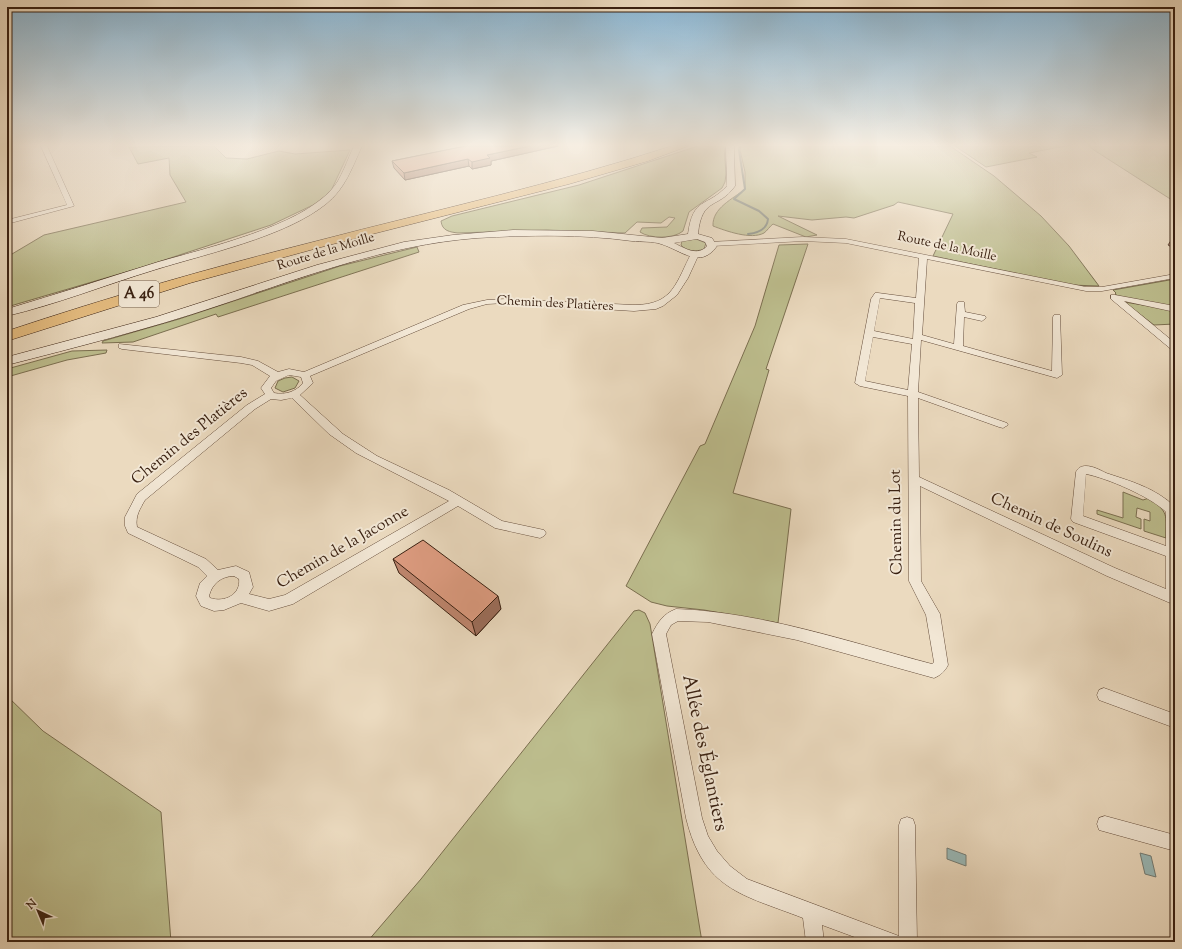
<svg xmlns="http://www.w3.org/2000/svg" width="1182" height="949" font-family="'Sorts Mill Goudy',serif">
  <rect width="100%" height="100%" fill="#ebdabf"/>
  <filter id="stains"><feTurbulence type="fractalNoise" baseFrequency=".005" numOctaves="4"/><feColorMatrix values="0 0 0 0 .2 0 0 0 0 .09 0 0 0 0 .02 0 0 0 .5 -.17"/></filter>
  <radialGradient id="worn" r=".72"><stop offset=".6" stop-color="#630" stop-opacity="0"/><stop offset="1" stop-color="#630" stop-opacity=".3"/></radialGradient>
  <!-- green -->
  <g fill="#bdbe8e" stroke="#7b6f50">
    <polygon points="214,146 226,158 247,159 279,151 295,154 350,150 330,193 313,205 271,225 143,267 7,307 7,257 44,235 186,202 170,175 169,158 138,164 129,147"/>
    <path d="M698,146h26l2,28 -1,8 -3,6 -33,24 -6,19c-9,8 -33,8 -43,1l2,-4 25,-1 8,-9 -6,-1 -8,6 -24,-1 -12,11 -78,-3 -89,3c-8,-1 -16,-2 -17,-12l11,-5 127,-31z"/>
    <path d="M741,146h209l44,30 47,40 28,30 30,40 -29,-1 -137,-29 20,-42 -55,-12 -4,3 -40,13 -8,-1 -34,3 -34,-4 39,19 -11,2 -33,-13c-3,2 -6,7 -9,9 -13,7 -38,-2 -51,-7 -1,-18 20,-27 32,-37v-17l-5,-22z"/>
    <polygon points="955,146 1065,146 1029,153 1037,157 986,167"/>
    <polygon points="1088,146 1175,146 1175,202 1097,152"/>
    <path d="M696,239l10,4 -2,6c-8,3 -17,3 -23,-4l1,-4z"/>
    <polygon points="808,244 766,369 769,370 733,493 791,509 778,623 704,610 667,606 651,602 626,586 700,446 705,444 755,326 779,245"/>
    <polygon points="417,247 419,252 218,317 216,314 133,342 102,343 103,341 179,319 340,266"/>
    <polygon points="1175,279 1175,308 1118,296 1115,294 1116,293 1113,290"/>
    <polygon points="1124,302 1175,310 1175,324 1154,325"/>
    <polygon points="107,350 106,353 67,360 7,377 7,369 72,351"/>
    <polygon points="292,377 299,381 295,388 283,392 275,388 278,381 285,378"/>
    <path d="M1123,492l20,8 6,-2c20,15 17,16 17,40l-22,-7v-12l6,2v-9l-13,-4 -1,9 5,2v10l-44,-15v-4l26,8z"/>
    <polygon points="639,610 645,613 650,624 702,942 367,942 421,879 634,611"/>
    <polygon points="7,696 43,731 161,812 171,942 7,942"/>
  </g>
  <!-- water -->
  <g fill="#99b9b8" stroke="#737c75">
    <polygon points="947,848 966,855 966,866 947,859"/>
    <polygon points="1140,853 1151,856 1156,877 1145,874"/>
  </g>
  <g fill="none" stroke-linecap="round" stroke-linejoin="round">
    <!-- stream -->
    <path stroke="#737c75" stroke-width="2" d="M740,146l-1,4 6,39 -11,10 25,12 9,8c-1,11 -10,14 -20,15"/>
    <!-- street casing -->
    <g stroke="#664e3c" stroke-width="1">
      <g id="street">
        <polygon points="41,146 47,146 74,206 7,224 7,220 67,205"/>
        <path d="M803,237l43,2 240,48h16l73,-13v4l-73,13h-16l-159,-32 -5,76 32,9 3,-40 1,-2h6l1,10 20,4 1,2 -4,3 -18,-4 -1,29 89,25 1,-54 1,-2h6l2,60 -5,3 -136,-38 -3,52 89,31 1,2 -5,3 -4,-1 -81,-29 1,79 196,91 51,21v-33l-93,-34 -2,-3 5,-47c2,-4 5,-6 10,-6 7,0 14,4 20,7 24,8 50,15 69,34v98l-68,-29 -187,-90 1,95 19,33 8,51c-3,6 -7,10 -14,13l-137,-38 -89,-18 -30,-1 -7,4 -5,9 36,184 6,18 9,15 13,15 17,13 152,57v-111l2,-6 6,-2 6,2 2,6 2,117h-49l-46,-17 2,17h-18l-3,-24c-62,-24 -99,-28 -117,-100l-34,-184c6,-12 11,-20 24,-25 86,3 173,33 256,55l2,-2 -8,-47 -17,-34 -1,-185 -48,-10 -5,-3 16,-84 4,-6h3l38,5 3,-40 -73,-15 -43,-2 -91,5 -4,-2 4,-2zM880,298l35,5 -2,36 -39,-8zM873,337l39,7 -4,46 -43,-9zM1086,474c21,4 65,23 80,38v34l-83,-30z"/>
        <path d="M692,252l7,2 -11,24 -11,17 -14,11 -7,3 -22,2 -128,-8 -19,1 -18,5 -159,67 3,7 -13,12 43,39 34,22 72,34 53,31 42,9 2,3 -2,3 -4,2 -45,-10 -37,-22 -165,98 -24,7 -28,-8 -17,7 -10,1 -13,-5 -5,-10 4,-13 7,-7 -9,-9 -70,-34 -3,-7v-9l12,-23 110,-89 18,-11 -4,-6 9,-12 -18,-11 -11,-2 -119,-14 -3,-1v-4l122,13 17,4 20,11 11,-3 15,3 159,-67 24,-5 19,-1 128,6c40,0 42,-23 58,-53zM289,375l12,2 2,6c-7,9 -18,12 -29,10l-3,-5 5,-7zM292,398l37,36 27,19 93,48 -164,94 -16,4 -20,-5 4,-7 -4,-15 -13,-6 -18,4 -12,-11 -69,-32c-2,-11 3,-18 8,-27l110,-91 16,-10 10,1zM234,576l5,3c2,15 -14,24 -29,19l-1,-2c3,-12 12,-20 25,-20z"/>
        <polygon points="1111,295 1115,295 1175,306 1175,312 1124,301 1175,343 1175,351 1172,350 1111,299"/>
        <polygon points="1104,688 1175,714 1175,728 1099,700 1097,695 1099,690"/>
        <polygon points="1105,816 1175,835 1175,851 1099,830 1097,824 1099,818"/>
      </g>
    </g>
    <!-- secondary casing -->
    <g stroke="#392011" stroke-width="1">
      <g id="secondary">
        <path d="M354,146h8c-10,22 -17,43 -36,58 -41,33 -121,50 -172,66 -49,15 -97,34 -147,46v-7c50,-15 100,-31 151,-47 48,-14 141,-35 174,-73 9,-9 16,-31 22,-43z"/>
        <path d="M726,146h8l1,40c-17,24 -33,10 -37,48l14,4 5,8c-17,24 -36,4 -56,-2 -8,-3 -20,-2 -29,-3 -51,-7 -103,-6 -155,-3 -91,7 -174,39 -260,68 -69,23 -140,41 -210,59v-8l149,-40 161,-52 87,-23 49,-7 60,-5 80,1 69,7 26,-4c5,-38 19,-26 39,-48zM697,239l8,3 2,4c-9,11 -23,2 -33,-3z"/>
      </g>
    </g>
    <!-- highway casing -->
    <g stroke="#392011" stroke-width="1">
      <path id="highway" d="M672,146h16l-40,15 -79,23 -244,62 -135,37 -183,58v-10c102,-34 206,-64 310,-90 119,-31 238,-57 355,-95z"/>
    </g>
    <!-- street -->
    <use href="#street" fill="#f2e7d5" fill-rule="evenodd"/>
    <!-- secondary -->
    <use href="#secondary" fill="#f2e7d5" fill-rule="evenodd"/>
    <!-- highway -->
    <use href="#highway" fill="#e6bd80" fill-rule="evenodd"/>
  </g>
  <!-- wall -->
  <g fill="#c08770" stroke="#392011">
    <polygon points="466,146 558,146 491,161 491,165 472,169 469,166 405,180 394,168 392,161"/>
    <polygon points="1174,236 1175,236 1175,249 1168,245"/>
    <polygon points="393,559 501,609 476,636 399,573"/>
  </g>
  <!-- shaded-wall -->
  <g fill="#9c6e5b" stroke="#392011">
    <polygon points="530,146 558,146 491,161 491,165 472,169 472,162 487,155"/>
    <polygon points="468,159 469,166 405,180 404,173"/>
    <polygon points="498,596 501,609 476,636 472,622"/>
  </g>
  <!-- building -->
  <g fill="#df9d82" stroke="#392011">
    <polygon points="466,146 530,146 487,155 490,158 472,162 468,159 404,173 392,161"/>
    <polygon points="423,540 498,596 472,622 393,559"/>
  </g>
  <!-- sky -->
  <linearGradient id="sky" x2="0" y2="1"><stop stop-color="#88b6d5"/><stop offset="0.52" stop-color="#f6eee2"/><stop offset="1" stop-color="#f6eee2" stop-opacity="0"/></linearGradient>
  <rect width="1182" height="279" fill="url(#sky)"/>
  <g text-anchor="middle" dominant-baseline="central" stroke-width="4" stroke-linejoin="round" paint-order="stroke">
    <!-- far-street labels -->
    <g font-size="13" fill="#392011" stroke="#f2e7d5">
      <text transform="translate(947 247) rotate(12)">Route de la Moille</text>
      <text transform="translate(326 252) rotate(-17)">Route de la Moille</text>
      <text transform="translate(555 304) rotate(3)">Chemin des Platières</text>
    </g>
    <!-- shield labels -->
    <rect fill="#f2e7d5" stroke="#705c4c" stroke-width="1" x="119" y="281" width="40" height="26" rx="3"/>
    <g font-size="15" font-weight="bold" fill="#392011">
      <text x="139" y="294">A 46</text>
    </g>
    <!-- street labels -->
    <g font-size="16" fill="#392011" stroke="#f2e7d5">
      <text transform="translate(190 437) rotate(-39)">Chemin des Platières</text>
      <text transform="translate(897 522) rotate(-91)">Chemin du Lot</text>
      <text transform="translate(1051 526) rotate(25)">Chemin de Soulins</text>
      <text transform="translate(343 548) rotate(-30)">Chemin de la Jaconne</text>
    </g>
    <!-- near-street labels -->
    <g font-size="19" fill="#392011" stroke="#f2e7d5">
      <text transform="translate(704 753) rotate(78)">Allée des Églantiers</text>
    </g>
  </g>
  <!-- margin -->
  <rect width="1182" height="949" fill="none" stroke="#ebdabf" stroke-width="24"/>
  <rect x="8" y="8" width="1166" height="933" fill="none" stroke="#392011" stroke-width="2"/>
  <rect x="12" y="12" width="1158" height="925" fill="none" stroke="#392011"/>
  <!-- north arrow -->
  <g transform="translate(38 911) rotate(316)" stroke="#f2e7d5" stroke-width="3" paint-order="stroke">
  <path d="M0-3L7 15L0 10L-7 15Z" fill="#392011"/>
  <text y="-6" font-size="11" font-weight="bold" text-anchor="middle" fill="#392011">N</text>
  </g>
  <rect width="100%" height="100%" filter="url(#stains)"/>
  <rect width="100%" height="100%" fill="url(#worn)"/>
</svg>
